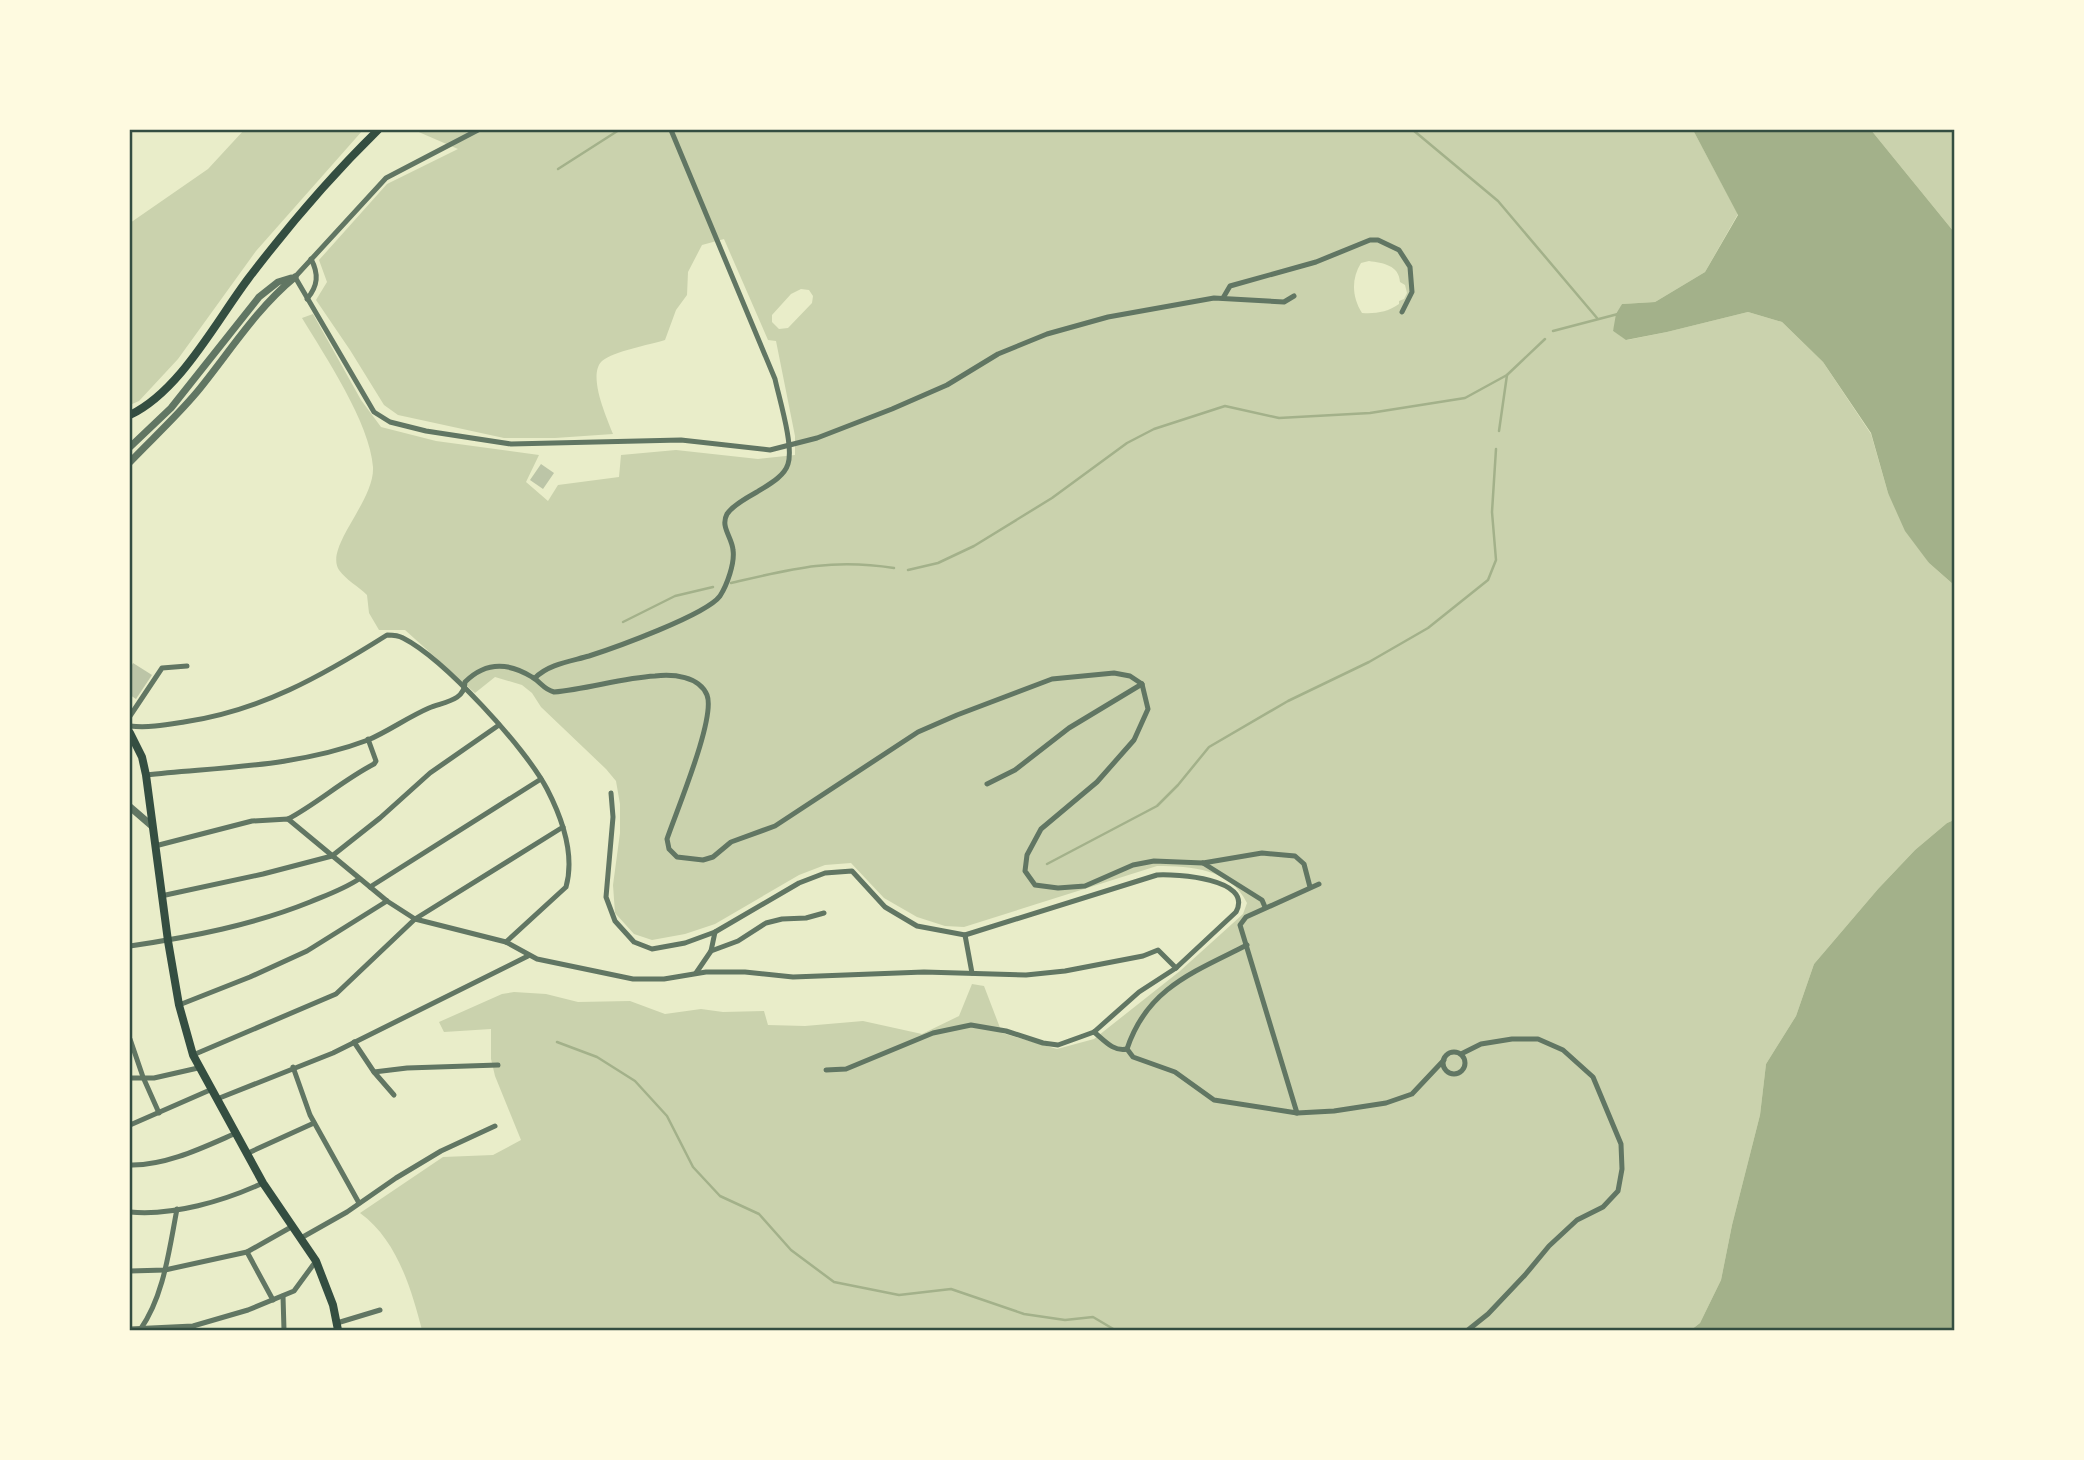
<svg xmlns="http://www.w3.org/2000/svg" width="2084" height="1460" font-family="Overpass,sans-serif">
  <rect width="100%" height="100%" fill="#e9edc9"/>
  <!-- green -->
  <g fill="#cad2ad" fill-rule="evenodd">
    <polygon points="244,130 363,130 256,251 178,359 139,401 130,405 130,223 208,169"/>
    <path d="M414,130h1279l45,84 -33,58 -50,30 -33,2 -9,27 14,9 40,-8 81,-20 34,10 41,40 48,72 17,59 41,70 25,22v235l-7,3 -32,27 -37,39 -64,75 -18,52 -30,48 -6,51 -28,110 -11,55 -21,43 -9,7h-1269c-11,-42 -25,-90 -62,-117l83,-56 50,-2 28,-15 -26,-64 -4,-17v-30l-47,3 -5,-10 63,-28 12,-2 32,2 32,8 52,-1 35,13 36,-5 22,3 41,-1 4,14 37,1 58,-5 59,13 37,-18 13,-32 12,2 18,47 55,16 37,-10 86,-68 63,-57 4,-11c-16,-34 -56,-37 -90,-37l-193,61 -19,-1 -28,-9 -33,-19 -33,-35 -26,2 -26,10 -84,49 -30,10 -33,6 -18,-6 -19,-21 -2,-28 7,-52v-29l-4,-23 -10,-12 -65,-62 -9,-14 -10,-8 -27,-8 -20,16 -70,-63h-26l-10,-17 -2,-18c-9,-9 -21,-15 -28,-25 -15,-23 36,-69 34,-103 -3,-44 -48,-111 -71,-149l11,-4 48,86 20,27 55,14 103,14 -13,27 22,19 10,-16 61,-8 2,-22 55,-5 82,9 37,-4v-19l-19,-95 -8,-1 -44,-101 -22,6 -14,27 -1,23 -11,15 -11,30c-16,5 -51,11 -63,21 -15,14 5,57 11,73l-58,4h-51l-106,-23 -14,-10 -34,-55 -34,-50 11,-18 -8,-22 68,-76 71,-35zM1369,261c14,2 30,4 31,21l5,3 2,8 -3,6 -5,2v3c-11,8 -24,10 -37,9 -10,-16 -11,-34 -1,-50zM801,289l8,1 4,6 -1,7 -24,25 -9,1 -7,-7v-7l19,-21z"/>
    <polygon points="1871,130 1954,130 1954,232"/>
  </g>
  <!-- water -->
  <g fill="#a3b18a">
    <polygon points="1693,130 1871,130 1954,232 1954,585 1929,563 1905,531 1888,493 1871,433 1823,362 1782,322 1748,312 1667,332 1626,340 1613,331 1616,314 1622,304 1655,302 1705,272 1738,215"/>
    <polygon points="1954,820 1954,1330 1691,1330 1700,1323 1721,1280 1732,1225 1760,1115 1766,1064 1796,1016 1814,964 1878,889 1915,850 1947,823"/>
  </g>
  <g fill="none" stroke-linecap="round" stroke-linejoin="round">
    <!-- stream -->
    <g stroke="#a3b18a" stroke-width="2.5">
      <polyline points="1413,130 1498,201 1597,318"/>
      <polyline points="558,169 619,130"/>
      <polyline points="1553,331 1618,314"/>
      <polyline points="1499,431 1507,375"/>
      <polyline points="908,570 938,563 974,546 1052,498 1127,443 1154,429 1225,406 1279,418 1370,413 1465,398 1507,375 1545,339"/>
      <path d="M731,583c60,-14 100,-25 163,-15"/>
      <polyline points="623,622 675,596 713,587"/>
      <polyline points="1047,864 1157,806 1178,785 1209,747 1288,701 1369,662 1428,628 1488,580 1496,560 1492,512 1496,449"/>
      <polyline points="557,1042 597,1057 635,1081 667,1116 693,1167 720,1196 759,1214 791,1250 834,1282 899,1295 951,1289 1024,1314 1065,1320 1093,1317 1115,1330"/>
    </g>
  </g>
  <!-- building -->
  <g fill="#bcc5a7">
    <polygon points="541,464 554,473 543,489 530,480"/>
    <polygon points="133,663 152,675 136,699 130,695 130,669"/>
  </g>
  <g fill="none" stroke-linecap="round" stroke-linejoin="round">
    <!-- minor -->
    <g stroke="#617663" stroke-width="5">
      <polyline points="478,130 386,178 295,277 374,412 390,422 426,431 511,444 681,440 770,450 817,438 892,409 947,385 998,354 1047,334 1108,317 1214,298 1284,302 1294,296"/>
      <polyline points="1223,298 1230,286 1316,262 1370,240 1378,240 1399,250 1410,267 1412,292 1402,312"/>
      <path d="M307,299c11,-13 12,-25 4,-40"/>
      <path d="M535,678c13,-14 37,-17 54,-22 25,-8 117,-41 131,-60 7,-11 15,-33 13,-46 -1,-13 -13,-23 -6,-36 6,-9 21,-17 30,-22 11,-7 27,-15 31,-28 6,-18 -9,-66 -13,-85l-104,-249"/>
      <polyline points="130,716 162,668 187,666"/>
      <path d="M130,726c18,2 35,-1 54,-4 76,-11 138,-46 203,-87 6,0 11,0 16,3 41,21 122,109 144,151 15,29 28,66 19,98l-60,55"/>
      <path d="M146,775c74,-8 151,-8 222,-35 21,-9 40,-23 61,-32 14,-6 36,-7 36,-26 20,-20 43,-20 67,-5 9,5 11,12 22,15 34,-3 67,-14 101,-16 18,-2 44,0 52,19 9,23 -31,117 -40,144l2,10 8,8 26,3 10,-3 18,-15 44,-16 143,-94 39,-17 95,-36 62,-6 16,3 12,8 6,25 -14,31 -37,42 -56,47 -14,26 -2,16 10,14 23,3 27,-2 48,-21 21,-4 49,2 59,-10 33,3 9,8 6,23"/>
      <polyline points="987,784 1015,770 1069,728 1142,684"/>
      <path d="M611,793l2,24 -7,80 9,24 19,21 18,7 33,-6 30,-11 84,-49 26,-10 27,-2 33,36 32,19 48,9 192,-60c18,-1 97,3 79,37l-60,56 -37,24 -45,40 -11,4 -25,9 -15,-2 -37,-12 -35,-6 -38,8 -87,36 -20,1"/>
      <path d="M288,819c30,-16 55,-39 86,-55l2,-3 -8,-22"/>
      <polyline points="155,846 252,821 288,819 387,901 415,919 506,942 537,959 633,979 664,979 706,972 745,972 793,977 924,972 1026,975 1065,971 1143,956 1158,950 1176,968"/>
      <polyline points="1203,863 1262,900 1265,907"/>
      <polyline points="370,887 541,779"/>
      <polyline points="161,896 263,874 332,856 380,818 430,773 499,725"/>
      <polyline points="965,935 972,973"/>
      <path d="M1247,945c-53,27 -100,43 -120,104l6,8 42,15 39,28 83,13 37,-2 52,-8 26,-9 32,-34"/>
      <path d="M130,946c61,-9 123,-21 180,-44 17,-7 34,-13 49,-23"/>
      <polyline points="711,951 715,932"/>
      <polyline points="696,973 711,951 738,941 766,923 782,919 806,918 824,913"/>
      <polyline points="179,1005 250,977 307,951 387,901"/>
      <path d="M1094,1032c10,8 19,20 33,17"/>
      <polyline points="130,1039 143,1077 159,1113"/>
      <polyline points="354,1042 374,1072 394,1095"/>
      <circle cx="1454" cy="1063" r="11"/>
      <polyline points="1461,1054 1481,1044 1512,1039 1538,1039 1563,1050 1593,1077 1621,1144 1622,1169 1618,1191 1603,1207 1577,1220 1549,1246 1525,1275 1488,1314 1468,1330"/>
      <polyline points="193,1055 336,994 415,919 563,827"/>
      <polyline points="293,1067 310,1115 359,1203"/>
      <polyline points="374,1072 407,1068 498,1065"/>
      <polyline points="130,1078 154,1078 198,1068"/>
      <polyline points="217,1099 333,1053 528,956"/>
      <polyline points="1297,1113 1240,925 1246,917 1319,884"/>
      <polyline points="130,1125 210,1090"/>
      <polyline points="246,1154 314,1123"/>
      <path d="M130,1165c35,1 72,-17 104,-31"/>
      <path d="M130,1212c43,4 94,-11 133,-29"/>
      <polyline points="301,1238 347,1212 396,1178 441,1151 495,1126"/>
      <polyline points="247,1252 273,1300"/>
      <polyline points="130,1271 165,1270 247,1252 293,1226"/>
      <polyline points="283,1296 284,1330"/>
      <polyline points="337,1323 380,1310"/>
      <polyline points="130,1329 193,1326 248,1310 294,1291 316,1261"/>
      <path d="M140,1330c24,-34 29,-80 37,-121"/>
    </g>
    <!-- tertiary -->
    <g stroke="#617663" stroke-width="7">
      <polyline points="130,447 171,408 259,297 278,282 291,278"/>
      <path d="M130,462c22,-23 46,-45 67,-70 32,-39 58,-82 98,-115"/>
      <polyline points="130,807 152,826"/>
    </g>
    <!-- secondary -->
    <g stroke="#344e41" stroke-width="8">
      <path d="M130,415c50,-24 85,-92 118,-136 41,-54 82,-102 130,-149"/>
      <polyline points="130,733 142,757 146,775 168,941 179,1005 193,1055 263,1183 316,1261 333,1305 338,1330"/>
    </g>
  </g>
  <!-- border -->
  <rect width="2084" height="1460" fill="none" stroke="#fefae0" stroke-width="262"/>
  <rect x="131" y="131" width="1822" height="1198" fill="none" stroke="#344e41" stroke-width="2.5"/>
</svg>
